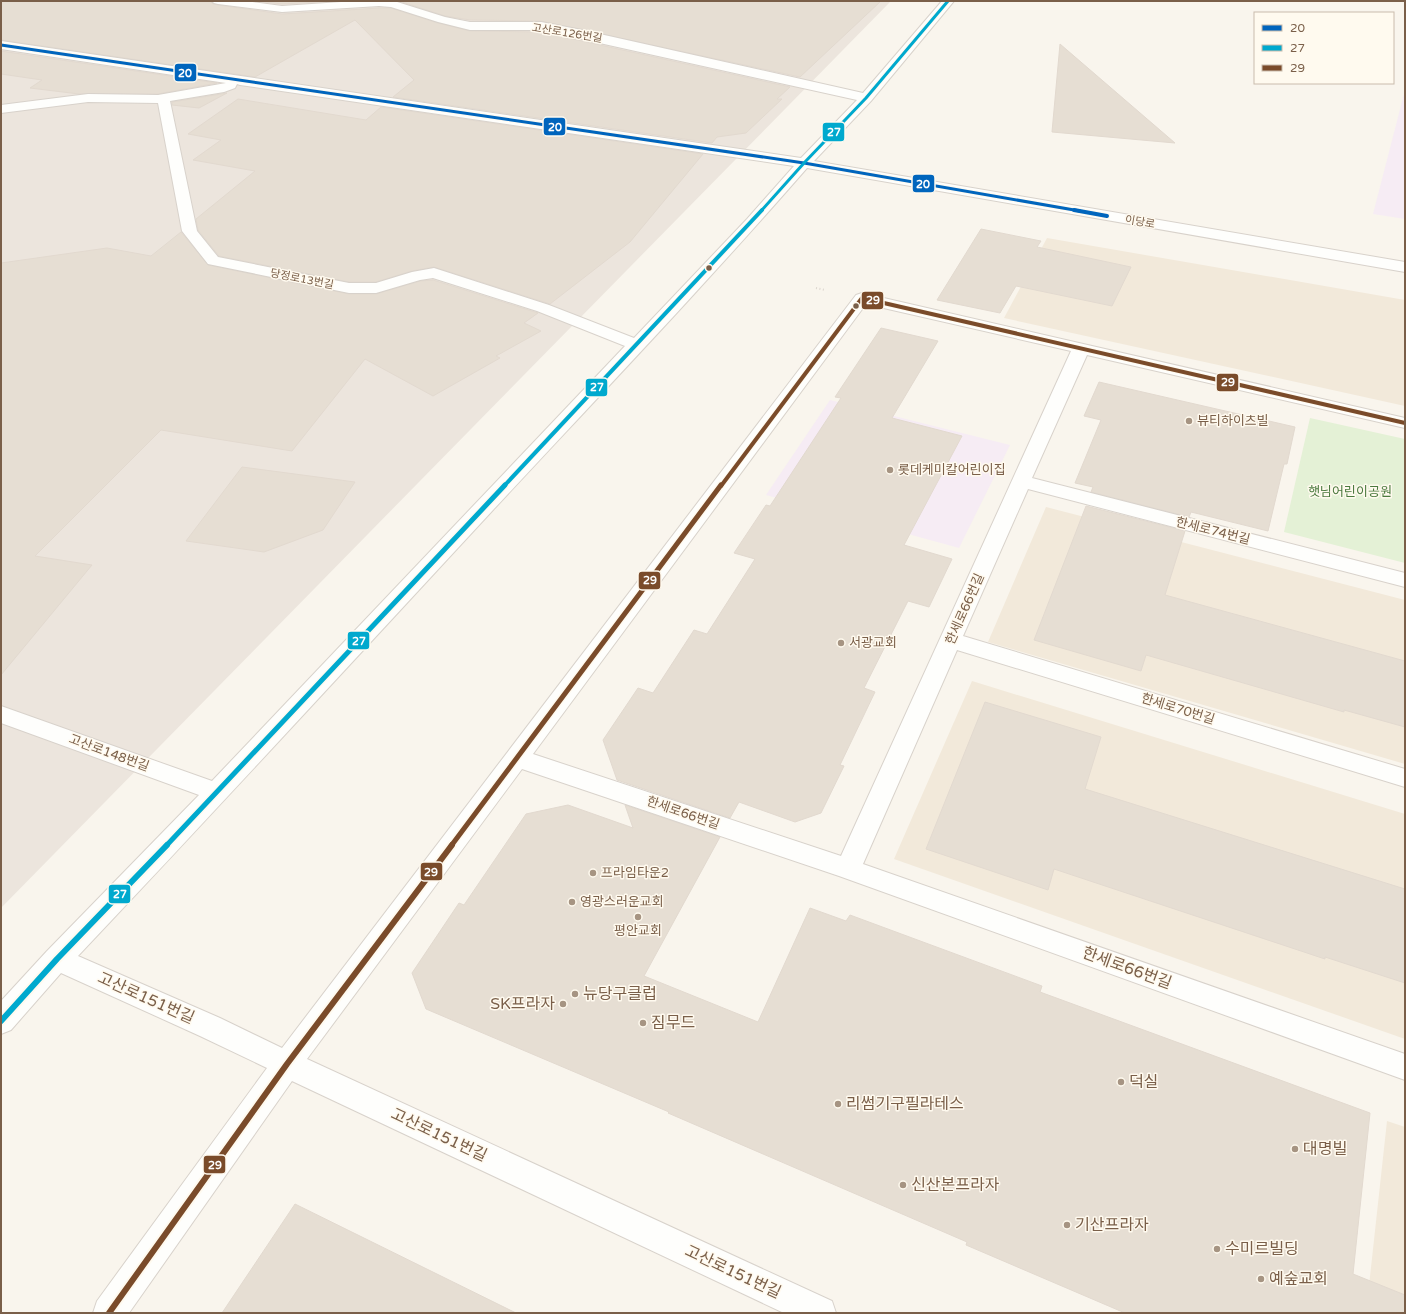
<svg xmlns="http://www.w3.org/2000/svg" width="1406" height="1314" font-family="'Varela Round','Noto Sans KR',sans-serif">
  <rect width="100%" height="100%" fill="#f9f5ed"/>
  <!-- residential -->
  <g fill="#f2e9da">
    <polygon points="1047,238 1405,300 1405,406 1004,318"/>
    <polygon points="1046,507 1405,600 1405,764 988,642"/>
    <polygon points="972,681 1405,814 1405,1039 894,859"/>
    <polygon points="1387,1121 1405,1127 1405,1313 1366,1313"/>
  </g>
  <!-- industrial -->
  <polygon fill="#ece5dd" points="1,1 891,1 1,908"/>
  <!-- education -->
  <g fill="#f6ecf4">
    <polygon points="1405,90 1405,219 1373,214"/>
    <polygon points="830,400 1010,445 959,548 766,495"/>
  </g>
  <!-- green -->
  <polygon fill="#e4f1d6" points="1310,418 1405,439 1405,563 1284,532"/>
  <!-- building -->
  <g fill="#e6ded3" stroke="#e2d9cf">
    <polygon points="1,1 210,1 213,4 218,5 282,14 379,8 391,8 438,23 470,31 541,32 790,87 777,99 782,99 746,133 717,137 712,143 393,97 414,80 355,20 255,77 1,40"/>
    <polygon points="256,1 334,1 282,4"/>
    <polygon points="399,1 881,1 800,77 541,21 470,20 445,16"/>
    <polygon points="1060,44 1175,143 1052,132"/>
    <polygon points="1,51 217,83 158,94 79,94 30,88 42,80 1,74"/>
    <polygon points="227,93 199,108 172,105 172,102"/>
    <polygon points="238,99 366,120 381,107 703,154 630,242 550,304 434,267 412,271 376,282 349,282 219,256 198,230 196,219 255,171 193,160 221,140 188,134"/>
    <polygon points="981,229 1041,241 1037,247 1131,267 1112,306 1016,286 1000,313 937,300"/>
    <polygon points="181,232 208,265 349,294 376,294 420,281 433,280 538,313 524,323 541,331 496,356 500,358 433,396 365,359 292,451 161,430 35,556 92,565 1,675 1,263 107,248 151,256"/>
    <polygon points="881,328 938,341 892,418 962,436 904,545 952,559 929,607 908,601 864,688 875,692 840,765 844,766 821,813 795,822 739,802 730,818 617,780 603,740 638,688 653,693 694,630 707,634 755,559 734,553 766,505 770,506 841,398 835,397"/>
    <polygon points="1099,382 1295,427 1287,464 1284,464 1268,531 1191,512 1189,517 1091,492 1093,487 1075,483 1101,420 1084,416"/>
    <polygon points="242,467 355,482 323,530 264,552 186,541"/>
    <polygon points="1086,506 1185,531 1165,595 1405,661 1405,727 1344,710 1344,712 1146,655 1141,671 1034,640"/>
    <polygon points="985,702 1101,737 1085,789 1405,889 1405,983 1325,957 1325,959 1054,869 1048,890 926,849"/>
    <polygon points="568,805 633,828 625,805 720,837 644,976 758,1022 810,908 846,921 850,915 1042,986 1040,992 1370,1113 1353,1274 1405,1295 1405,1313 1125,1313 966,1245 967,1242 668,1113 669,1112 426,1009 412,973 459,903 464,905 526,814"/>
    <polygon points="295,1204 516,1313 222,1313"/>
  </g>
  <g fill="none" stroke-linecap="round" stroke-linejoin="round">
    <!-- minor casing -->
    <g stroke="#d8d2cb" stroke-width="2">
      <path id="minor" d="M212,1h33l37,5 74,-5h38l51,16 25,5h71l41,8 281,63 79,-92h12l-83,100 -57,60 591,101v10l-598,-104c-101,116 -208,228 -314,342 -138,149 -275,298 -415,446l142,62 62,30 574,-753 6,-2 543,125v10l-318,-73 -55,123 373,95v14l-377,-98 -65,147 442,133v18l-448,-137 -94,214 542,190v26l-566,-204 -317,-107 -215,290 525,242 4,12h-52l-492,-232 -163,232h-36l4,-12 170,-233 -67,-32 -139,-63 -50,57 -10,4v-33l46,-50 152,-156 -198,-72v-17l211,75 413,-435 -88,-35 -104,-33 -13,2 -44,13h-27l-141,-29 -26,-33 -24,-128 -70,-1 -87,11v-8l87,-11 70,1 68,-12 -225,-34v-8l800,117 56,-58 -316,-70h-71l-32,-8 -47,-15 -12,-1 -97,6 -64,-8 -4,-1zM237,84l3,1 554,81 -47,53 -113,119 -85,-33 -115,-37 -22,4 -36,11h-27l-131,-26 -21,-26 -27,-130 54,-9 11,-4zM866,304l205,47 -230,505 -308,-102z"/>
    </g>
    <!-- path -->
    <polyline stroke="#dcd5ce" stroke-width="2" stroke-dasharray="1 2.5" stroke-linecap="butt" points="816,288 825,290"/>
    <!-- minor -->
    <use href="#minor" fill="#fefefc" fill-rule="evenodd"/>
    <!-- bus-1-far1 casing -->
    <g stroke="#fffaef" stroke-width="5">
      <polyline id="bus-1-far1" points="1,45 804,163 1080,211"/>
    </g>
    <!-- bus-1 casing -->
    <g stroke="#fffaef" stroke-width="6">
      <polyline id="bus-1" points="1074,210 1107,216"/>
    </g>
    <!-- bus-2-far3 casing -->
    <g stroke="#fffaef" stroke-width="5">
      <polyline id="bus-2-far3" points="761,211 804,163 866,98 948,1"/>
    </g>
    <!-- bus-2-far2 casing -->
    <g stroke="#fffaef" stroke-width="6">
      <polyline id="bus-2-far2" points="504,486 762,210"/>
    </g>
    <!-- bus-2-far1 casing -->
    <g stroke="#fffaef" stroke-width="8">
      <polyline id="bus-2-far1" points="166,846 505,485"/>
    </g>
    <!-- bus-2 casing -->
    <g stroke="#fffaef" stroke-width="10">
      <polyline id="bus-2" points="1,1021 57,959 167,845"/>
    </g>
    <!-- bus-3-far2 casing -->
    <g stroke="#fffaef" stroke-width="6">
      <polyline id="bus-3-far2" points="721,486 862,298 1405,423"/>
    </g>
    <!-- bus-3-far1 casing -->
    <g stroke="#fffaef" stroke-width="8">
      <polyline id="bus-3-far1" points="451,846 721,485"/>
    </g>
    <!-- bus-3 casing -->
    <g stroke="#fffaef" stroke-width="10">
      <polyline id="bus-3" points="109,1313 287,1064 452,845"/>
    </g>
    <!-- bus-1-far1 -->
    <use href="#bus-1-far1" stroke="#0065bd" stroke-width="3"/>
    <!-- bus-1 -->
    <use href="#bus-1" stroke="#0065bd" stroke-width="4"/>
    <!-- bus-2-far3 -->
    <use href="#bus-2-far3" stroke="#00a9ce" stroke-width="3"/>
    <!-- bus-2-far2 -->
    <use href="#bus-2-far2" stroke="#00a9ce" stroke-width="4"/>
    <!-- bus-2-far1 -->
    <use href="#bus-2-far1" stroke="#00a9ce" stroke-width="5"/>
    <!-- bus-2 -->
    <use href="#bus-2" stroke="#00a9ce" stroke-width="6"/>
    <!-- bus-3-far2 -->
    <use href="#bus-3-far2" stroke="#7a4b2a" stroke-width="4"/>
    <!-- bus-3-far1 -->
    <use href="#bus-3-far1" stroke="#7a4b2a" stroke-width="5"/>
    <!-- bus-3 -->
    <use href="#bus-3" stroke="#7a4b2a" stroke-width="6"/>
  </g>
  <!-- markers -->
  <g fill="#7a5f49" stroke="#fffaef" stroke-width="1.5">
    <circle cx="709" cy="268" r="3.5"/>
    <circle cx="856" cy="306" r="3.5"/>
  </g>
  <g fill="#a69482" stroke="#fffaef" stroke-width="1.5">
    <circle cx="1189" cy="421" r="4"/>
    <circle cx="890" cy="470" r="4"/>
    <circle cx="841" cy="643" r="4"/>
    <circle cx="593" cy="873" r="4"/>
    <circle cx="572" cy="902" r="4"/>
    <circle cx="638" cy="917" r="4"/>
    <circle cx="575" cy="994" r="4"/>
    <circle cx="563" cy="1004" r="4"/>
    <circle cx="643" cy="1023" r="4"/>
    <circle cx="1121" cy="1082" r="4"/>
    <circle cx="838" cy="1104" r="4"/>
    <circle cx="1295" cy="1149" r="4"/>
    <circle cx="903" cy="1185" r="4"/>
    <circle cx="1067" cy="1225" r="4"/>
    <circle cx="1217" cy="1249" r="4"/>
    <circle cx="1261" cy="1279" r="4"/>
  </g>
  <g text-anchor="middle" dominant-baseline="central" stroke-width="3" stroke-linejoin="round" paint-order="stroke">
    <!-- far-street labels -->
    <g font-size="11" fill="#7a5f49" stroke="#fffaef">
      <text transform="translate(567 33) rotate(9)">고산로126번길</text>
      <text transform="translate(1140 222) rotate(10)">이당로</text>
      <text transform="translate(302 279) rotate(11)">당정로13번길</text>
    </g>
    <!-- poi labels -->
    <g font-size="13" fill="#7a5f49" stroke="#fffaef" text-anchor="start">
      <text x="1197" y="421">뷰티하이츠빌</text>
      <text x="898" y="470">롯데케미칼어린이집</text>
      <text x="849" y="643">서광교회</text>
      <text x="601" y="873">프라임타운2</text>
      <text x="580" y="902">영광스러운교회</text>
      <text x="638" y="931" text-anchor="middle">평안교회</text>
    </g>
    <!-- park labels -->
    <g font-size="13" fill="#4b7a3e" stroke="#fffaef">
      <text x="1350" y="492">햇님어린이공원</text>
    </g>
    <!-- street labels -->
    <g font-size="13" fill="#7a5f49" stroke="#fffaef">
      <text transform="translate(1213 531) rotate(14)">한세로74번길</text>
      <text transform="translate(965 609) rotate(-66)">한세로66번길</text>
      <text transform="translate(1178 709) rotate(17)">한세로70번길</text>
      <text transform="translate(109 753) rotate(20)">고산로148번길</text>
      <text transform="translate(683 813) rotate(19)">한세로66번길</text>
    </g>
    <!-- near-street labels -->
    <g font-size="16" fill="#7a5f49" stroke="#fffaef">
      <text transform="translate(1127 968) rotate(20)">한세로66번길</text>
      <text transform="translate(146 998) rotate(24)">고산로151번길</text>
      <text transform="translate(439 1135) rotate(25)">고산로151번길</text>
      <text transform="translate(733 1272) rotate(25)">고산로151번길</text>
    </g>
    <!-- near-poi labels -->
    <g font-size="16" fill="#7a5f49" stroke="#fffaef" text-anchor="start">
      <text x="583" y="994">뉴당구클럽</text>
      <text x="555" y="1004" text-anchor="end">SK프라자</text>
      <text x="651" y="1023">짐무드</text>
      <text x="1129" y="1082">덕실</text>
      <text x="846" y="1104">리썸기구필라테스</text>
      <text x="1303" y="1149">대명빌</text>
      <text x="911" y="1185">신산본프라자</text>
      <text x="1075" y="1225">기산프라자</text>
      <text x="1225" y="1249">수미르빌딩</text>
      <text x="1269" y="1279">예숲교회</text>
    </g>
  </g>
  <g stroke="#fffaef" stroke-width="1.5">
    <rect x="174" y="63" width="23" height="19" rx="4" fill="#0065bd"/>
    <rect x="543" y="117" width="23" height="19" rx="4" fill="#0065bd"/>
    <rect x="822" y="122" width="23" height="20" rx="4" fill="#00a9ce"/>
    <rect x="912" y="174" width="23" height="19" rx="4" fill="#0065bd"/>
    <rect x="861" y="291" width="23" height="19" rx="4" fill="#7a4b2a"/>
    <rect x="1216" y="373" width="23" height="19" rx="4" fill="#7a4b2a"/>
    <rect x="585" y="378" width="23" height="19" rx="4" fill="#00a9ce"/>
    <rect x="638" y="571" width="23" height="19" rx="4" fill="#7a4b2a"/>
    <rect x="347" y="631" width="23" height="19" rx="4" fill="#00a9ce"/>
    <rect x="420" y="862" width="23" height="19" rx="4" fill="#7a4b2a"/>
    <rect x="108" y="884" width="23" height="20" rx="4" fill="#00a9ce"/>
    <rect x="203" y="1155" width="23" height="19" rx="4" fill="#7a4b2a"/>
  </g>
  <g font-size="11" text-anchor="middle" font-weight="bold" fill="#fff">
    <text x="185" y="77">20</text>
    <text x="555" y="131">20</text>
    <text x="834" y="136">27</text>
    <text x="923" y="188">20</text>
    <text x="873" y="304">29</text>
    <text x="1228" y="386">29</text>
    <text x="597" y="391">27</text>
    <text x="650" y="584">29</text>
    <text x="359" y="645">27</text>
    <text x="431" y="876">29</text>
    <text x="120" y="898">27</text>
    <text x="215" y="1169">29</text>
  </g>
  <!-- border -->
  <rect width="1406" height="1314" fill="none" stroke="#7a5f49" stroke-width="4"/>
  <!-- legend -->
  <rect x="1254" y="12" width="140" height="72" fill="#fffaef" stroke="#cabcad"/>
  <rect x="1262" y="25" width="20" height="6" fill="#0065bd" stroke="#cabcad"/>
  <text x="1290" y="32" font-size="12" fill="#7a5f49">20</text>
  <rect x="1262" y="45" width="20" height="6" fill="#00a9ce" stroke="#cabcad"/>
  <text x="1290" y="52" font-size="12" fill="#7a5f49">27</text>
  <rect x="1262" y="65" width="20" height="6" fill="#7a4b2a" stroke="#cabcad"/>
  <text x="1290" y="72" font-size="12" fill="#7a5f49">29</text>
</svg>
